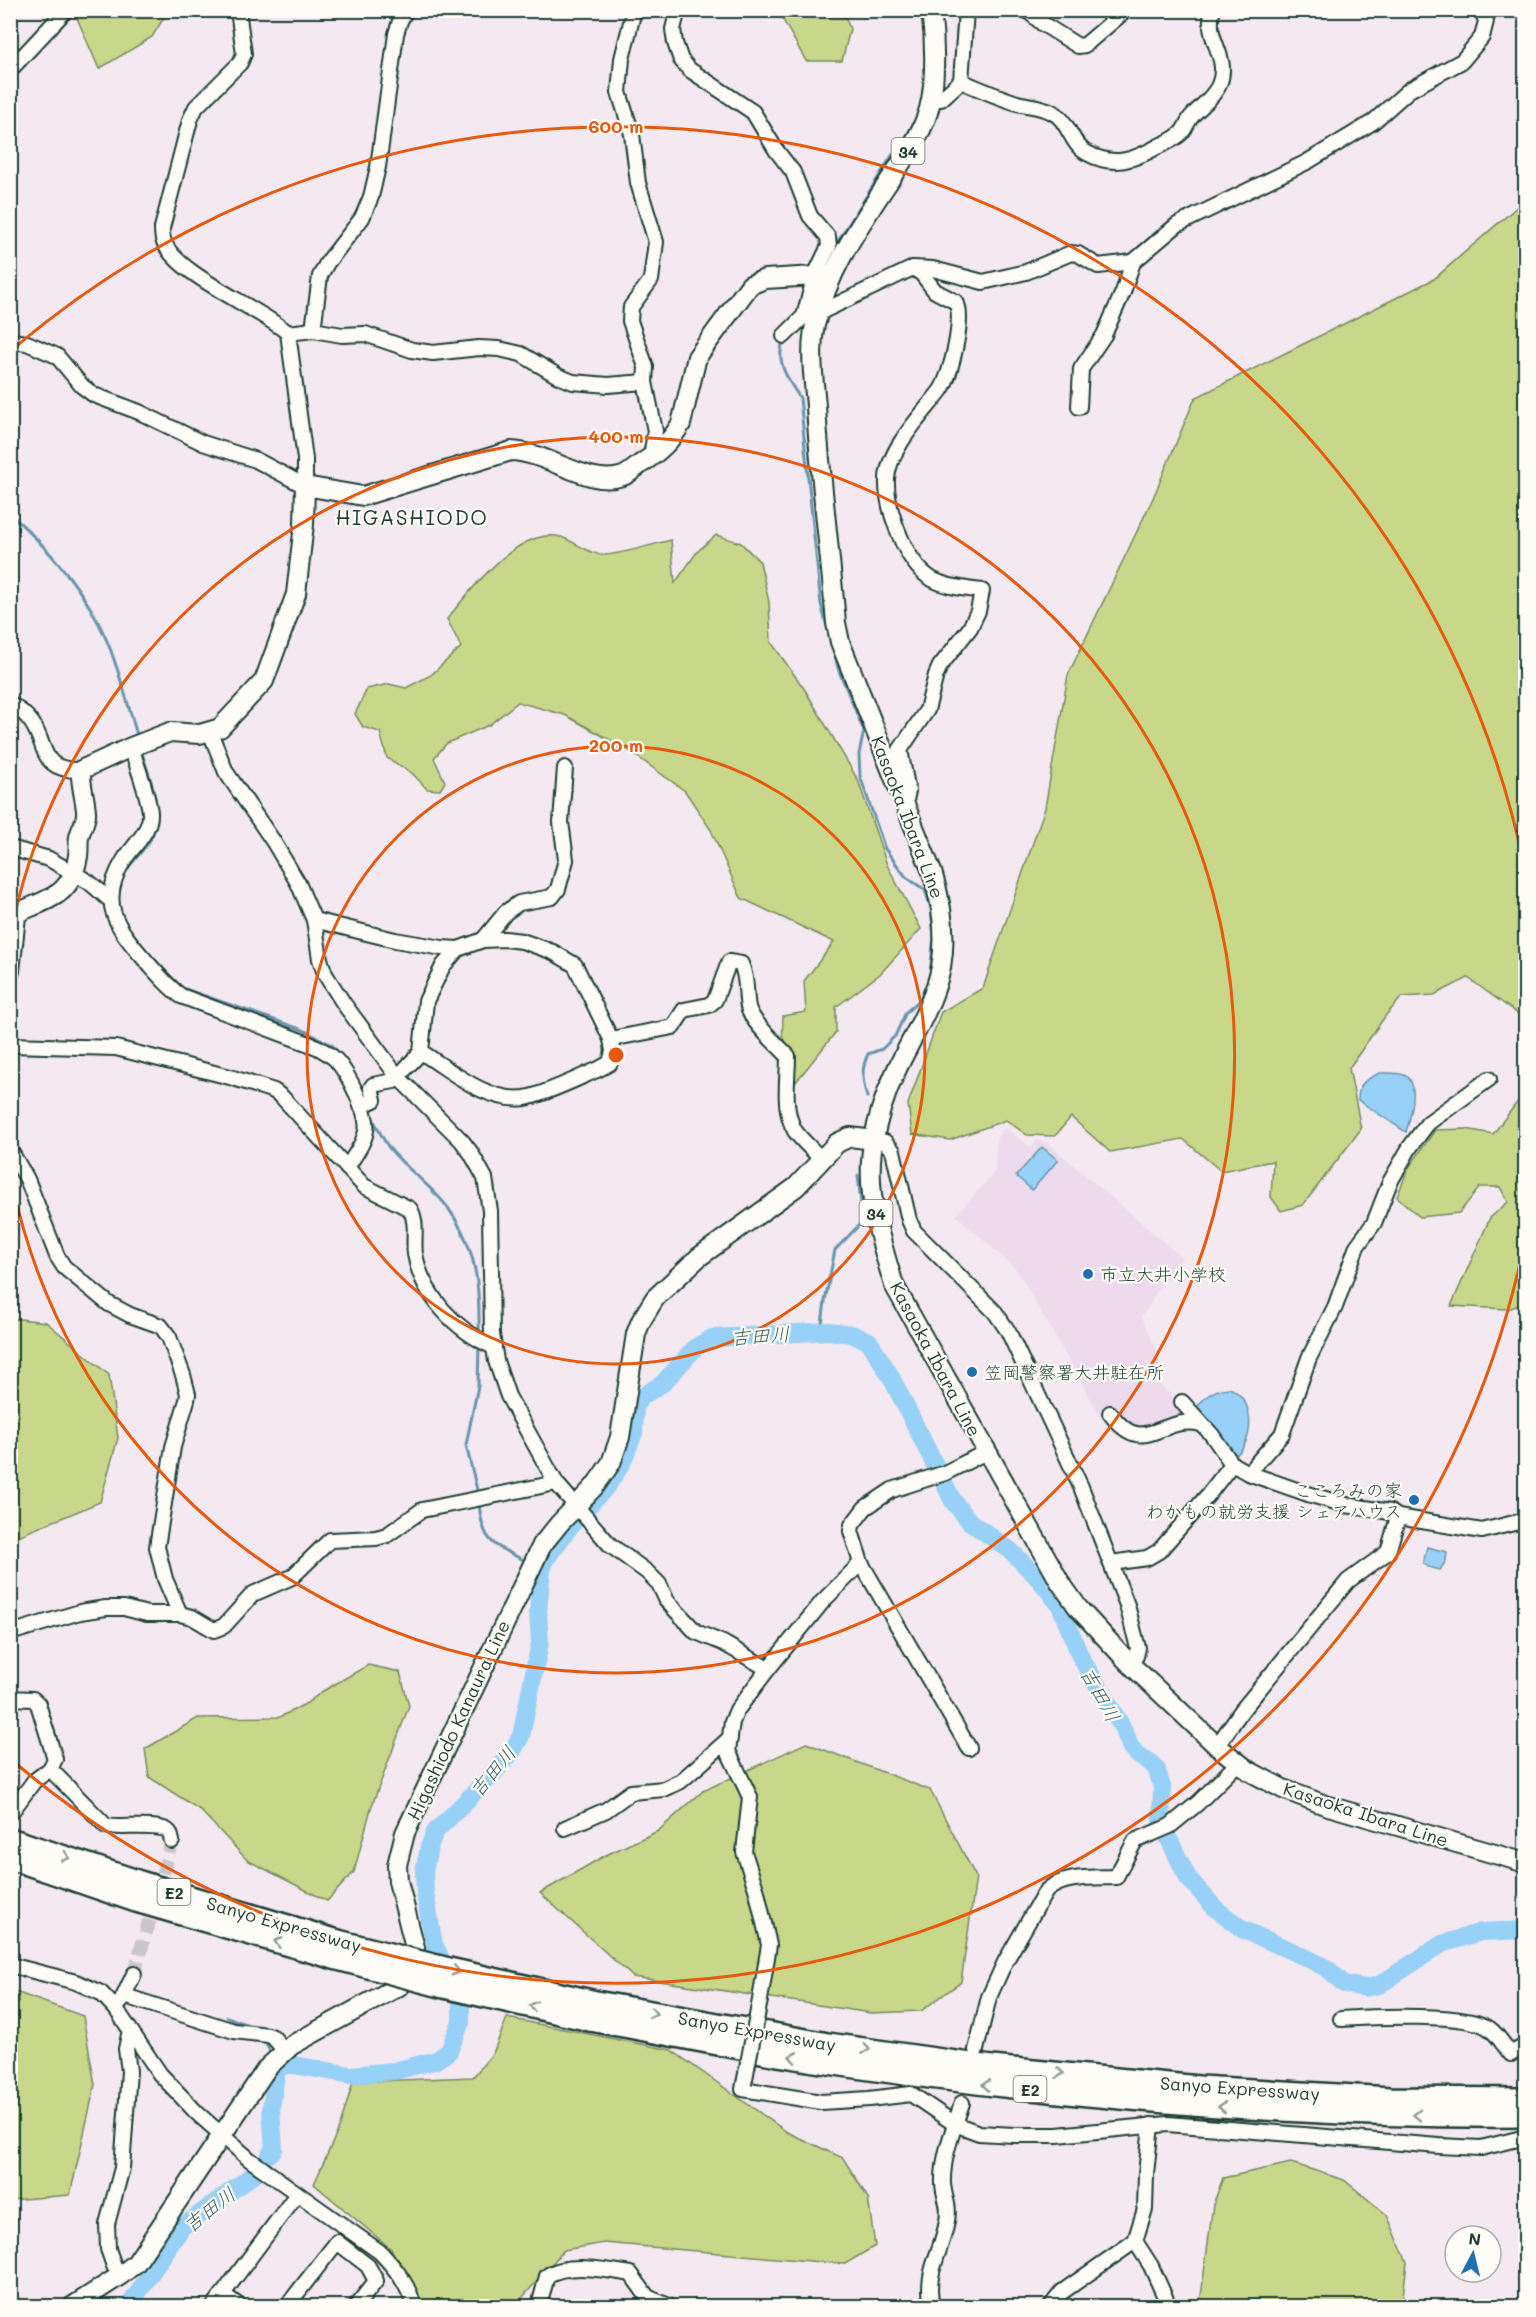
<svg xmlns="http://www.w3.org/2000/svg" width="1536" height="2317" font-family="Mali,'Klee One',sans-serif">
  <rect width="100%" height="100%" fill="#f4e8f1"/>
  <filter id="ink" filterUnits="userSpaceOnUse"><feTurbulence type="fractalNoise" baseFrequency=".0167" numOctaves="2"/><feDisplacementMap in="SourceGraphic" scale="12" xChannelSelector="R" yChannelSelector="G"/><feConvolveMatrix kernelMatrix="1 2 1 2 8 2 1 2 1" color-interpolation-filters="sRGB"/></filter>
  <g filter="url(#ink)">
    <!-- built -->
    <polygon fill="#eddaec" points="1005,1128 1031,1147 1037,1140 1048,1143 1182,1258 1170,1278 1164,1278 1147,1309 1141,1316 1160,1357 1160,1385 1190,1415 1190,1418 1131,1430 1112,1409 1100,1415 1017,1270 956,1215 995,1172 997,1137"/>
    <!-- green -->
    <g fill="#c9d78b" stroke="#748a60" stroke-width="1.5">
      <polygon points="74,11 168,11 152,37 99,69"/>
      <polygon points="778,11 843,11 850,29 842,61 806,61"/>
      <polygon points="1525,200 1525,1019 1468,978 1434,995 1402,997 1386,1015 1349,1068 1361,1129 1303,1205 1281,1211 1271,1197 1273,1161 1221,1171 1183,1139 1110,1152 1071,1117 1055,1136 1027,1135 1006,1120 950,1140 912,1134 908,1104 941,1012 983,988 1045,808 1068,675 1153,498 1195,398 1434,279"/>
      <path d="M716,535l25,8 19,19 9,40 2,40 34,48 53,90 29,85 34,64 -41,45 -44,33v25l-49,61 -6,-13 2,-64 23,-4 -2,-31 30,-39 -93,-44 -30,-68 -26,-39 -57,-41 -63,-35 -47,-13 -29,23 -42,18 -13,15 11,24 -5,8 -13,-1 -15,-16 -25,-15 -7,-26 -17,-5 -8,-13 12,-25 22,-5 17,4 25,-13 30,-28 -14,-28c24,-29 71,-93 114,-82 13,4 29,18 42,18 16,0 51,-11 68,-15l4,43 22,-31z"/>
      <polygon points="1525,1092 1525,1303 1508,1309 1451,1306 1490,1218 1508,1202 1500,1187 1480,1187 1459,1213 1420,1217 1397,1197 1408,1169 1435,1130 1466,1129 1493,1134"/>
      <polygon points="11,1318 46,1322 109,1375 118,1438 100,1502 11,1539"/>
      <polygon points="368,1665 400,1672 409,1706 371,1808 354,1872 327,1901 247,1860 200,1810 149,1777 145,1749 198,1718 280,1717 307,1703 323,1691"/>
      <polygon points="806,1743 930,1790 976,1877 961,1982 921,2011 871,2013 633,1977 540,1893 606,1855 658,1831 703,1791"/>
      <polygon points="10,1990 83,2016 95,2085 70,2195 11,2200"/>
      <polygon points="507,2018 671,2050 787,2132 843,2158 868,2198 875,2246 845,2264 604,2243 564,2250 515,2306 403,2306 412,2282 391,2249 314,2184 340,2126 353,2082 473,2077 493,2053"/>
      <polygon points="1291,2163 1344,2180 1387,2215 1407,2262 1402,2306 1197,2306 1201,2296 1213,2205 1223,2178"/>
    </g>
    <!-- water -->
    <g fill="#97d1f7" stroke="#6796a9" stroke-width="1.5">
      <path d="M1380,1073c8,0 16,-1 24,2 17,6 6,44 2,57l-48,-32c0,-17 8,-21 22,-27z"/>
      <polygon points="1042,1147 1058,1160 1032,1190 1016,1176"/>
      <path d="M1229,1388c27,10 27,56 3,70l-36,-49c8,-12 17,-20 33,-21z"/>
      <polygon points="1427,1547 1447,1552 1446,1561 1440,1570 1428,1567 1423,1563"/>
    </g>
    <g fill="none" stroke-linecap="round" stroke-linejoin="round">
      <!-- stream -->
      <g stroke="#6796a9" stroke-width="3">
        <polyline points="835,246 895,151"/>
        <path d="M784,340c-10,20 5,42 16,58l21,206 18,67 25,60 -5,23 1,22 25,73 21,28 19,13 6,18 3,28 -4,39 -10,25 -14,12 -11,24 -13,13 -14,5c-7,15 -6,26 -1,43"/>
        <path d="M10,514c39,34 77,79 97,127 13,31 21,65 31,97"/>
        <path d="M126,870c8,-10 17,-19 24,-30 16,-27 -1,-63 -9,-90"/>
        <polyline points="142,947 182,988 303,1030 332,1045 347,1064"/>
        <path d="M370,1113c6,11 12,26 20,36 17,21 42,37 58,59 29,40 32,79 31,127"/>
        <polyline points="821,1331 825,1301 835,1250 863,1221 858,1175"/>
        <polyline points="478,1494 466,1445 478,1386 479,1344"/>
        <path d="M479,1504c4,41 15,41 49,58"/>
        <polyline points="227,2017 253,2027"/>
        <polyline points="265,2040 270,2052"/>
      </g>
      <!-- river -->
      <g stroke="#97d1f7" stroke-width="18">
        <polyline points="270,2154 274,2149 271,2108 277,2069 288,2064 351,2075 394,2071 437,2060 449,2051 461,2022 461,2002 434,1944 425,1893 424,1872 429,1847 435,1832 490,1777 512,1752 521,1736 540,1643 538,1611 542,1570 546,1559 572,1524 607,1486 622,1463 634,1433 635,1405 643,1396 663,1383 696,1347 712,1338 829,1331 851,1334 869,1341 891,1377 953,1501 970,1522 1010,1550 1039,1579 1060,1605 1080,1656 1124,1730 1131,1748 1139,1756 1150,1762 1157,1770 1162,1787 1161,1823 1188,1878 1215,1908 1242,1929 1307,1958 1328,1969 1344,1984 1365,1988 1379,1985 1442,1944 1481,1932 1526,1930"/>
        <polyline points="129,2306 182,2227 253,2175"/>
      </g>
      <!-- minor-tunnel -->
      <polyline stroke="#c9c6cb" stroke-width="14" stroke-dasharray="14 7" stroke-linecap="butt" points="134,1974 172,1841"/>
      <!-- minor casing -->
      <g stroke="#1f3d34" stroke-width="18">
        <g id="minor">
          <polyline points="634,10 622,59 619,92 632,134 638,183 656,242 651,280 631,307 630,321 646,367 645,382"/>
          <polyline points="678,10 673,29 675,43 681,60 690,70 753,112 776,150 793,172 810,216 828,237 829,246 815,275 804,316 784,336"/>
          <polyline points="1027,10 1043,24 1078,46 1085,45 1126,10"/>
          <polyline points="10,70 66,10"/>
          <path d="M961,81c18,8 37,16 56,22 12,3 24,3 35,9 17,8 18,32 35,41 27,15 47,7 72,-7 7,-3 15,-7 20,-11 7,-5 8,-14 13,-19 9,-10 21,-18 27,-31 12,-30 -16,-46 -6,-75"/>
          <polyline points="931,99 941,99 961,81 966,10"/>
          <polyline points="819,313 913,268 933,269 983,282 1026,272 1071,253 1078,254 1098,266 1133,262"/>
          <polyline points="313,330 320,276 327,263 362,218 371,197 378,167 396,34 400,21 406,10"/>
          <polyline points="288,333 313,330 342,335 365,334 412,350 433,353 479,348 499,349 521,354 558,376 573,382 608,385 645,382 655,431 651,457"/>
          <path d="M10,341l17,2 30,13 25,30 12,9 45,17 64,31 53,17 49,26v-27l-17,-126c-28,-25 -111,-58 -124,-91 -2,-4 -2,-10 -2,-14l28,-108 6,-13 44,-44 4,-9 -6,-44"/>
          <polyline points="1079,407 1081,369 1104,335 1123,292 1133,262 1177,225 1307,162 1373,122 1409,90 1462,61 1482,37 1486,21 1482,10"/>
          <path d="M10,704c9,5 16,10 22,19 16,24 7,48 49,47"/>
          <polyline points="210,732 226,772 273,841 298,883 314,920 320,959 325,974 344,1004 398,1077 462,1141 471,1153 485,1178 490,1211 492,1334 496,1361 508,1396 556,1483 610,1545 647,1572 659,1584 667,1601 696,1632 723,1643 768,1669"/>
          <path d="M131,747c5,16 18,50 19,66 1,18 -17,33 -26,47 -27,43 -7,68 22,101 11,12 21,25 35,35l136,51c7,4 13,7 19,13 11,12 34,55 30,71 -2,13 -13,26 -19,37"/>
          <path d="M906,800l2,-9 -8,-41 27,-40 9,-35 4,-9 30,-38 8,-17 4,-20c-43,-6 -60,-7 -80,-50 -8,-18 -16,-41 -15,-62 1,-30 37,-66 54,-89 10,-15 24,-73 15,-88l-21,-11 -13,-17 -9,-6"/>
          <polyline points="10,848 49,859 89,882 110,900"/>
          <path d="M314,920l81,20 47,8 16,1 25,-9 22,-1 17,2 31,11 22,13 36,74 2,12 -3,12 -11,6c-19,8 -55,26 -74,29 -38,5 -73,-27 -104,-46"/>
          <polyline points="483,940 506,912 519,903 552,897 558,889 566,860 561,822 565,768"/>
          <path d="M611,1039l62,-12 11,-17 25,-5 6,-5 14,-38 12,2c7,15 4,28 7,43 3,15 29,37 40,49 0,24 -6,53 7,75 7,10 18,19 26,28"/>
          <path d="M10,1045l106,3 114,29 44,14 8,6 82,89 46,23c8,13 3,30 5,45 7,41 41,77 79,93"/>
          <polyline points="361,1106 374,1100 371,1088 373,1085 394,1081 421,1052 426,1001 443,966 458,949"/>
          <polyline points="874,1140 885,1142 893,1151 909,1220 914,1231 995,1312 1008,1331 1081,1487 1127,1605 1138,1648 1136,1656 1129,1663"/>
          <polyline points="10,1150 27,1179 57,1256 64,1267 109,1304 130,1315 161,1326 169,1337 183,1375 188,1394 187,1400 173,1447 157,1547 165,1579 180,1614"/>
          <polyline points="1182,1402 1212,1435 1232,1464 1248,1473 1308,1494 1346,1505 1390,1512 1398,1517 1482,1531 1526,1520"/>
          <path d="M1110,1413c34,47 50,1 91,11"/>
          <polyline points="1248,1473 1282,1434 1309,1358 1335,1307 1357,1246 1374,1223 1390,1182 1410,1147 1428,1123 1489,1079"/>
          <polyline points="1111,1563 1147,1558 1159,1551 1208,1495 1232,1464"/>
          <polyline points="10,1633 80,1612 106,1608 124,1608 147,1614 180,1614 192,1617 214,1630 224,1626 253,1594 292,1577 330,1540 376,1538 387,1535 422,1510 556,1483"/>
          <polyline points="10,1698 33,1699 38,1704 55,1759 50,1769 34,1781 12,1811"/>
          <polyline points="1217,1746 1242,1710 1348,1581 1388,1552 1398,1517"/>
          <polyline points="969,1748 861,1563 851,1531 852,1525 865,1508 892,1490 945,1473 986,1452"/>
          <path d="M50,1769l56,57c14,3 56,-3 63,6 2,2 2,6 3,9"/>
          <polyline points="565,1828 606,1810 631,1792 664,1789 681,1781 730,1738"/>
          <path d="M10,1965l66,17 25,11 15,16 44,65 37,39 52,46 131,93c16,17 28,32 34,54"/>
          <polyline points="125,1996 234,2031 268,2035 273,2037 285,2051"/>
          <polyline points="760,2000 769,1945 757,1892 744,1852 750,1797 728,1751 732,1722 737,1710 768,1669 823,1601 861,1563"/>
          <polyline points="121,2002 134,1974"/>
          <path d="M1341,2019c29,-2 128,-7 149,10 8,6 14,17 21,25l15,-9"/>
          <path d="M976,2050l13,-53 16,-35 41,-71c17,-16 48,-13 70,-14l19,-36 35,-15 28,-23 40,-40"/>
          <polyline points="744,2084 743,2089 821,2102 869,2099 911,2094 955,2124 979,2133 1014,2135 1057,2135 1168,2124 1439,2146 1481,2148 1526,2137"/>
          <polyline points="1135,2241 1151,2266 1169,2306"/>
          <polyline points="121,2275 114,2266 108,2249 107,2224 122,2168 129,2071 126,2049 130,2030"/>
          <polyline points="223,2294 239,2306"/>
          <polyline points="647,2297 669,2306"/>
          <polyline points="214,2306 297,2194"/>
          <polyline points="287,2306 337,2242 368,2266 376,2281 356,2306"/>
          <path d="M539,2306l8,-30c20,-14 61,-6 84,-2l23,32"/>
          <path d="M932,2306c-8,-34 10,-54 15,-85 3,-18 -3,-22 -4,-37 -1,-28 11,-55 19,-81"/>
          <polyline points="1051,2306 1062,2292 1135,2241 1145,2209 1146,2174 1151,2125"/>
        </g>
      </g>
      <!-- major casing -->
      <g stroke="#1f3d34" stroke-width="22">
        <g id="major">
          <path d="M931,10c4,30 6,80 -5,108 -8,22 -24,43 -37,63 -31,47 -60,88 -74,144 -6,26 -1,55 1,81 4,73 14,145 20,217l4,19 92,230c10,31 15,62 9,95 -7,37 -29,70 -45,104 -12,25 -20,52 -24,79 -6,45 9,93 22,135l166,297 19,27 50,54 88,83 32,25 34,18 42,16 201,58"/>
          <path d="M10,971l6,-55 3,-4c32,-14 53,-17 59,-56 1,-6 0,-13 1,-19 2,-9 8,-16 7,-26 -1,-14 -6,-27 -5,-41l50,-23 39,-15 30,2 20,-6 44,-47 32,-87 8,-70 1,-38 58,10 148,-45c37,1 78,37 112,25 6,-2 13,-9 19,-13 16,-10 29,-22 39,-39l16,-67 53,-72 15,-6 67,-4"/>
          <polyline points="73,2306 121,2275 136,2263 267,2068 292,2045 401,1985 412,1966 415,1948 398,1881 397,1865 405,1833 542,1545 559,1524 595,1486 611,1463 620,1437 636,1334 641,1321 655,1298 699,1257 796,1187 837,1143 850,1137 874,1140"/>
        </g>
      </g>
      <!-- highway casing -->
      <g stroke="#1f3d34" stroke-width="26">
        <g id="highway">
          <polyline points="10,1839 140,1882 338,1941"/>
          <polyline points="10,1858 136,1901 334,1958"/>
          <polyline points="596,2002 828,2044 992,2067 1199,2087 1391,2098 1526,2099"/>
          <path d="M590,2020c79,14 158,31 238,43 231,34 464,55 698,53"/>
        </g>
      </g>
      <!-- minor -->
      <use href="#minor" stroke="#fdfcf7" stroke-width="14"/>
      <!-- major -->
      <use href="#major" stroke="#fdfcf7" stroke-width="18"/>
      <!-- highway -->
      <use href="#highway" stroke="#fdfcf7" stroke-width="21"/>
      <!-- minor-bridge casing -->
      <g stroke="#1f3d34" stroke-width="18" stroke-linecap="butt">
        <polyline id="minor-bridge" points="744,2084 760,2000"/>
      </g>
      <!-- highway-bridge casing -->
      <g stroke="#1f3d34" stroke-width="26" stroke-linecap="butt">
        <g id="highway-bridge">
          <polyline points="338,1941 449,1969 596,2002"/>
          <polyline points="334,1958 444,1987 590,2020"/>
        </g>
      </g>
      <!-- minor-bridge -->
      <use href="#minor-bridge" stroke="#fdfcf7" stroke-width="14"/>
      <!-- highway-bridge -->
      <use href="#highway-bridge" stroke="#fdfcf7" stroke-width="21"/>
    </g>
    <!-- one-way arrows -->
    <defs><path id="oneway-chevron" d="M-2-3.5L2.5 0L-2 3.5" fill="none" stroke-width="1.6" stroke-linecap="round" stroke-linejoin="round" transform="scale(1.5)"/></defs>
    <g stroke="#8e9c96">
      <use href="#oneway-chevron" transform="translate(66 1857) rotate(19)"/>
      <use href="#oneway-chevron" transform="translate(278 1942) rotate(-164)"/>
      <use href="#oneway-chevron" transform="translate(456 1971) rotate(13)"/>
      <use href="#oneway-chevron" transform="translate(533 2006) rotate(-168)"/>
      <use href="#oneway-chevron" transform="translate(653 2013) rotate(10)"/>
      <use href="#oneway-chevron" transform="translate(866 2049) rotate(8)"/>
      <use href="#oneway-chevron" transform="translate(793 2057) rotate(-170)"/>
      <use href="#oneway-chevron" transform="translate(1060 2073) rotate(5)"/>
      <use href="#oneway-chevron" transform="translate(986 2085) rotate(-173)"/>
      <use href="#oneway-chevron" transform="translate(1222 2107) rotate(-177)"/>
      <use href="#oneway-chevron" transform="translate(1417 2115) rotate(-179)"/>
    </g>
  </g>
  <!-- distance rings -->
  <g fill="none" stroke="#e8590c" stroke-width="3">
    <circle cx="616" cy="1055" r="309"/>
    <path d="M12 927A618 618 0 1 1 12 1183"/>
    <path d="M1525 1240A928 928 0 0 1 13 1761M13 349A928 928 0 0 1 1525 870"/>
  </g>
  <!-- markers -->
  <g fill="#1f6fb2" stroke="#fdfcf7" stroke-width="2">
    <circle cx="1088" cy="1274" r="6"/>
    <circle cx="972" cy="1372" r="6"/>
    <circle cx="1414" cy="1500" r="6"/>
  </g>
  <g text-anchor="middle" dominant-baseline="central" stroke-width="4.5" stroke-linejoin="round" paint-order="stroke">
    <!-- shield labels -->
    <g fill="#fdfcf7" stroke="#62766e" stroke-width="1.5">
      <rect x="891.5" y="138" width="33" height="26" rx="4.5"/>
      <rect x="859.5" y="1200" width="33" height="26" rx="4.5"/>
      <rect x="157.5" y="1879" width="33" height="26" rx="4.5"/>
      <rect x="1013.5" y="2076" width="33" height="26" rx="4.5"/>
    </g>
    <g font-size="16" font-weight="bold" fill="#1f3d34">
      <text x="908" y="151">34</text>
      <text x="876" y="1213">34</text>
      <text x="174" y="1892">E2</text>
      <text x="1030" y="2089">E2</text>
    </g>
    <!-- street labels -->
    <g font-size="18" fill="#1f3d34" stroke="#fdfcf7">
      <text transform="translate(908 817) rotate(69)">Kasaoka Ibara Line</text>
      <text transform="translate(936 1359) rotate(62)">Kasaoka Ibara Line</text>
      <text transform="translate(458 1720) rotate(-65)">Higashiodo Kanaura Line</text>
      <text transform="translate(1366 1814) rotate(18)">Kasaoka Ibara Line</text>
      <text transform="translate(284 1924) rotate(16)">Sanyo Expressway</text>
      <text transform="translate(757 2031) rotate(10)">Sanyo Expressway</text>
      <text transform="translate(1240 2088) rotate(4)">Sanyo Expressway</text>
    </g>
    <!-- poi labels -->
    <g font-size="18" fill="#1f3d34" stroke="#fdfcf7" text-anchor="start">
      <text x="1100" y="1274">市立大井小学校</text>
      <text x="984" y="1372">笠岡警察署大井駐在所</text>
      <text x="1402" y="1490" text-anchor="end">こころみの家<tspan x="1402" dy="21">わかもの就労支援 シェアハウス</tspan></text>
    </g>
    <!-- water labels -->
    <g font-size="20" font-style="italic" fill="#3d6265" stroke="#fdfcf7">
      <text transform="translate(760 1335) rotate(-4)">吉田川</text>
      <text transform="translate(1101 1694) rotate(61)">吉田川</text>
      <text transform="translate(492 1771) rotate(-50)">吉田川</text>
      <text transform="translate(209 2209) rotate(-38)">吉田川</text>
    </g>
    <!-- quarter labels -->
    <g font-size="21" letter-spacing="1.5" fill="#1f3d34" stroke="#fdfcf7">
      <text x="412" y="516">HIGASHIODO</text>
    </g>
  </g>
  <circle cx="616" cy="1055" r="9" fill="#e8590c" stroke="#fdfcf7" stroke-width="3"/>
  <g font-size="18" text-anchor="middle" font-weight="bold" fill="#e8590c" stroke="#fdfcf7" stroke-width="4.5" stroke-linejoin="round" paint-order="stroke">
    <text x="616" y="133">600 m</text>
    <text x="616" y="443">400 m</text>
    <text x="616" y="752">200 m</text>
  </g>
  <!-- margin -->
  <rect width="1536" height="2317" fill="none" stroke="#fdfcf7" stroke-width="36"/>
  <rect x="18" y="18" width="1500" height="2281" fill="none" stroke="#1f3d34" stroke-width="2" filter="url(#ink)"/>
  <!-- north arrow -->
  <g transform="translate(1473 2254) rotate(7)"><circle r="28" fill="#fdfcf7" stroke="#a4b0a9" stroke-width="1.5"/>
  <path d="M0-4.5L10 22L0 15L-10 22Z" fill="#1f6fb2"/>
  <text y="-9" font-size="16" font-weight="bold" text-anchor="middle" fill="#1f3d34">N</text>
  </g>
</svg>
